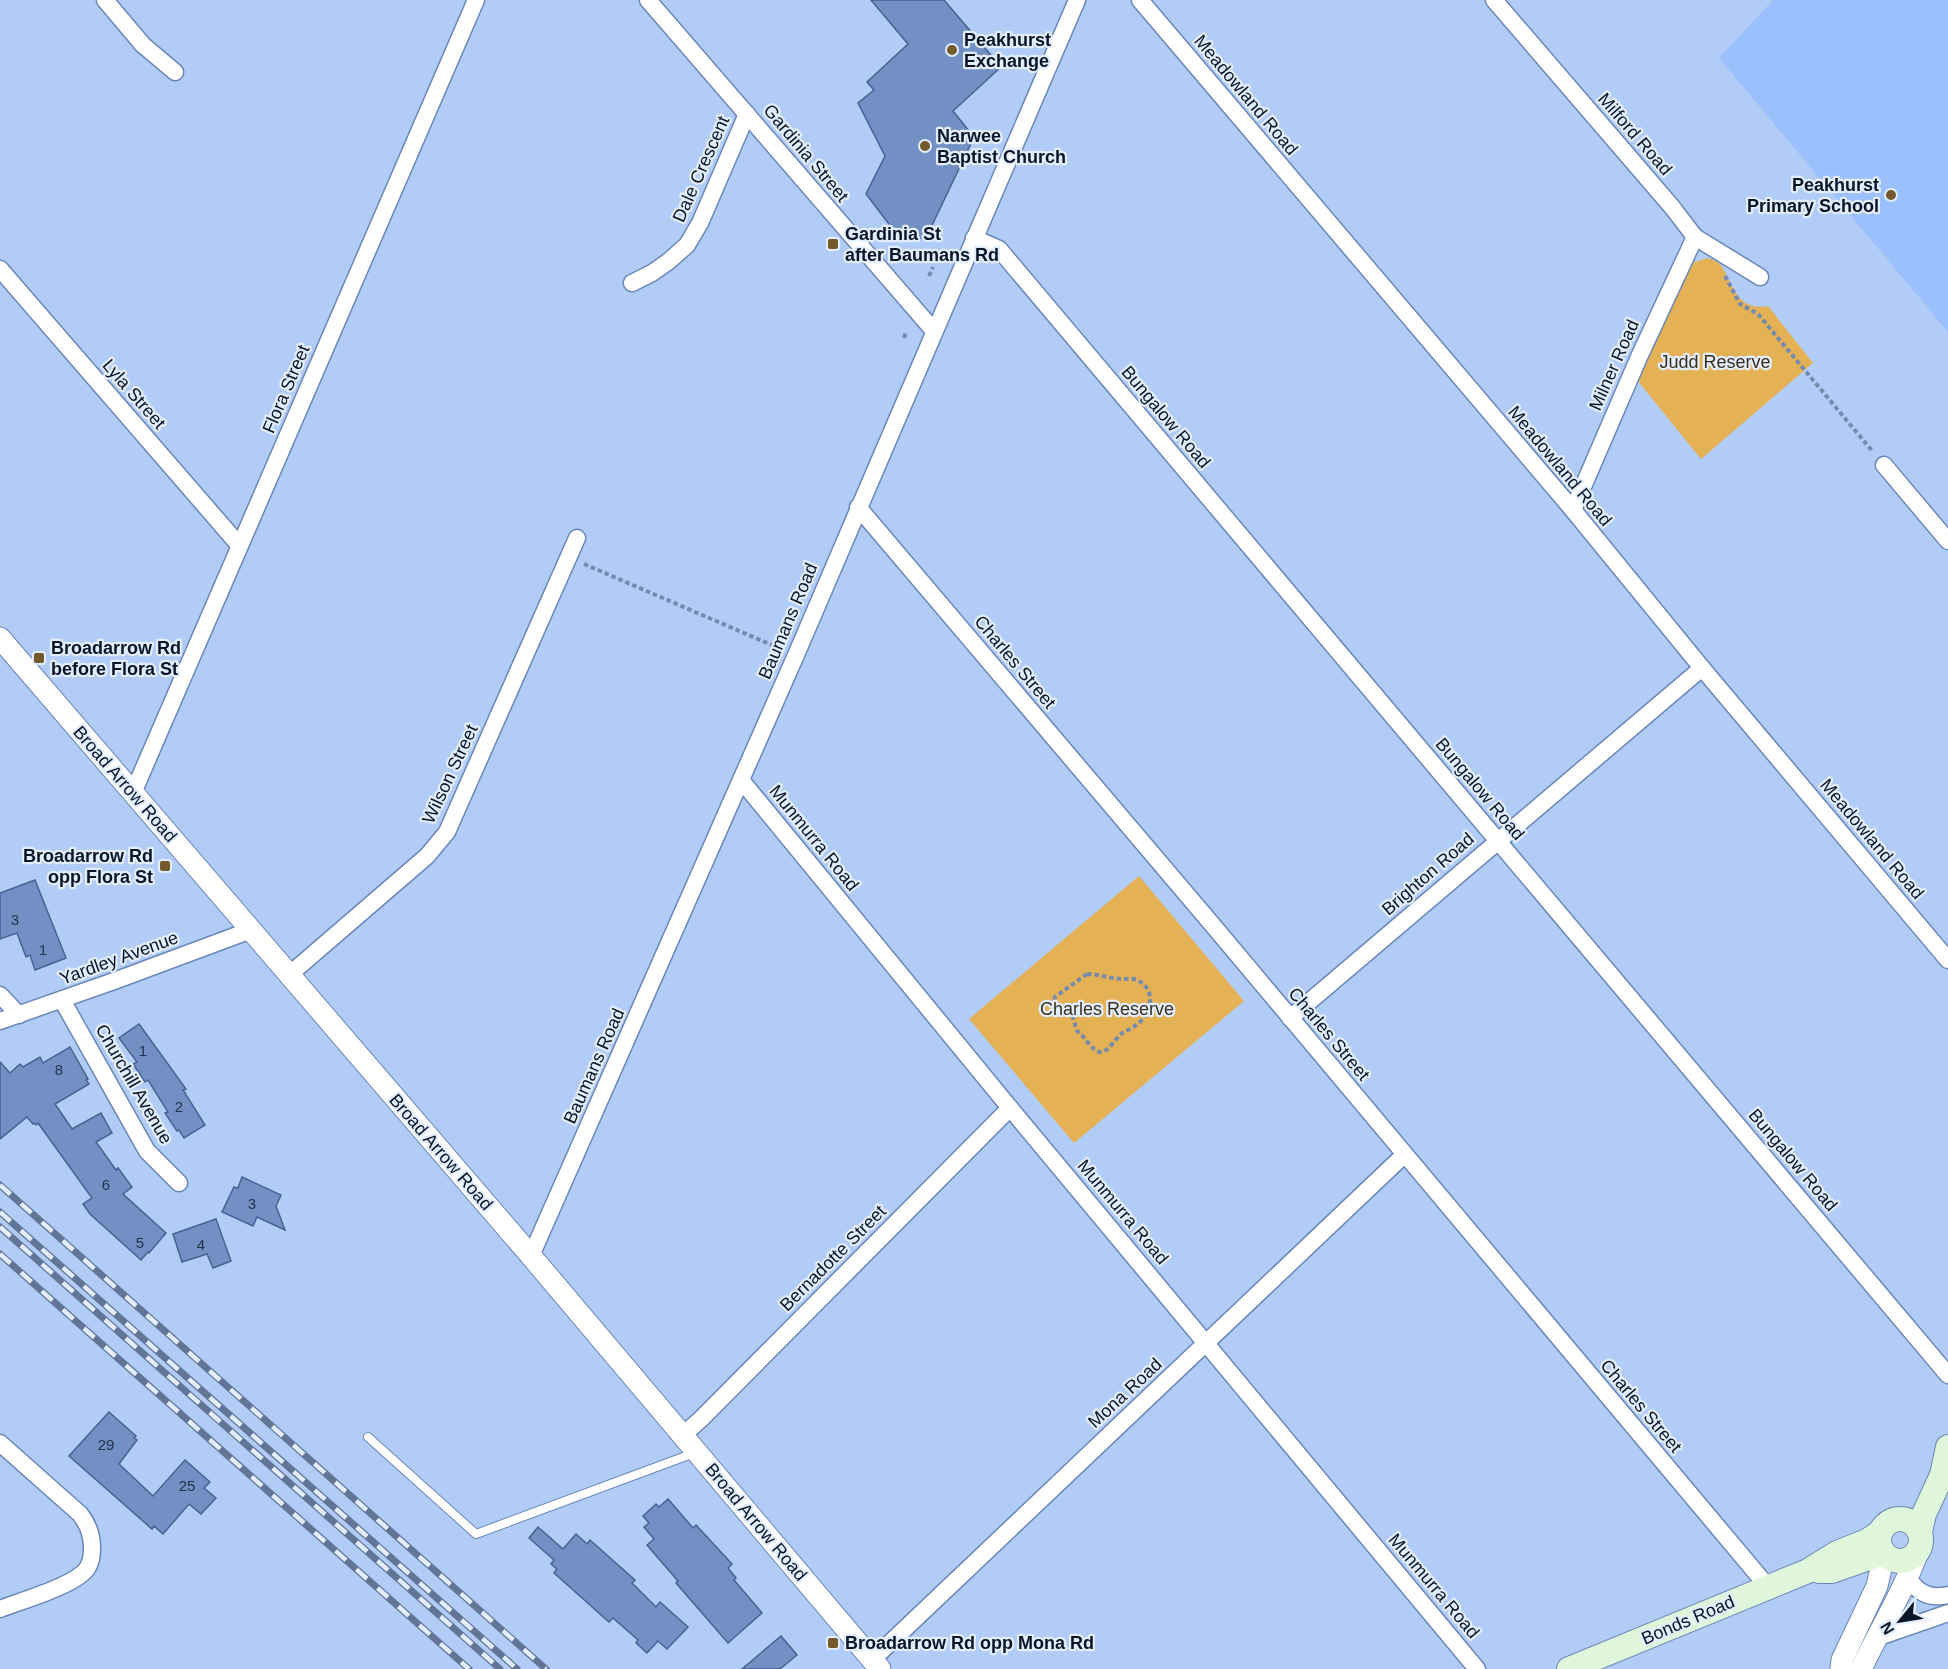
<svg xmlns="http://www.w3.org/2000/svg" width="1948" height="1669" font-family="Helvetica,sans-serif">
  <rect width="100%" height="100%" fill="#b2ccf8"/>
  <!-- built -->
  <polygon fill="#9cc0fc" points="1773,0 1948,0 1948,332 1719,58"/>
  <!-- green -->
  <g fill="#e4b255">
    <path d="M1707,258l7,2 6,4c14,21 17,48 48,42l45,57 -112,96 -64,-79 55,-117z"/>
    <polygon points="1139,876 1244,1001 1074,1143 969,1019"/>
  </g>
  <!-- building -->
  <g fill="#7290c4" stroke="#466292" stroke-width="1.5">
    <polygon points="871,0 944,0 1001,67 953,111 974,137 926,238 901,240 866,194 885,156 858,103 874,90 867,82 908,44"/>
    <polygon points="35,880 66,958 35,970 30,955 26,957 17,933 0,939 0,893"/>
    <polygon points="139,1024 186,1089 183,1090 205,1125 184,1138 179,1130 177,1131 165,1113 168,1112 148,1080 145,1082 133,1064 137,1062 119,1038"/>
    <polygon points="70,1047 88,1079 86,1080 89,1084 55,1104 72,1129 101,1113 112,1133 96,1142 116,1170 118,1168 132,1187 123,1194 166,1233 149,1253 148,1252 141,1260 90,1214 83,1204 92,1198 38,1123 36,1125 34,1123 33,1124 27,1117 0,1139 0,1062 10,1073 20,1064 23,1067 40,1057 43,1063"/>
    <polygon points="242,1177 281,1195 276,1206 285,1230 257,1217 253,1226 222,1212 234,1187 238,1188"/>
    <polygon points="216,1219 231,1261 213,1268 207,1254 182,1262 173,1234"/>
    <polygon points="109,1412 136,1436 134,1438 137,1440 119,1464 153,1496 185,1460 210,1482 204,1488 216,1498 201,1514 189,1504 163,1534 154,1526 152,1529 69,1456"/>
    <polygon points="668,1499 693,1528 696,1525 732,1564 728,1568 736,1578 734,1580 762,1613 728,1643 676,1583 678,1581 647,1545 654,1539 644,1527 649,1523 643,1516 656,1504 659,1507"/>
    <polygon points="538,1527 563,1549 576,1534 587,1544 590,1540 635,1580 632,1583 656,1607 660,1602 688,1627 667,1649 658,1641 647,1653 636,1643 638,1640 613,1618 609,1622 554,1573 557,1569 551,1564 554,1560 529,1538"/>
    <polygon points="781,1636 797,1655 780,1669 742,1669"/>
  </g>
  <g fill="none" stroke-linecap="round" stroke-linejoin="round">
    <!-- service casing -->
    <g stroke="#6987b9" stroke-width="10">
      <polyline id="service" points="368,1437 476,1534 697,1452"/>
    </g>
    <!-- minor casing -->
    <g stroke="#6987b9" stroke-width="19">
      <g id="minor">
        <polyline points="105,0 143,45 175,72"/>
        <polyline points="648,0 934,331"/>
        <polyline points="1140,0 1573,510 1702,668 1948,960"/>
        <polyline points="1494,0 1672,207 1695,237 1760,277"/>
        <polyline points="974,238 999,249 1948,1375"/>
        <polyline points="0,269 239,545"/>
        <polyline points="632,283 652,273 669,261 687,245 700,223 747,114"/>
        <polyline points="1884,465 1948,541"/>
        <polyline points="858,507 1216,929 1768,1587"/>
        <polyline points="1573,510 1639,357 1695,237"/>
        <polyline points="741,780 1010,1108 1477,1669"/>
        <polyline points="133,793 476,0"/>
        <polyline points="289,975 427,856 447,832 577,538"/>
        <polyline points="0,995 19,1015"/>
        <polyline points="62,1000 147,1151 179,1183"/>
        <polyline points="1290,1018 1702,668"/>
        <polyline points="0,1021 114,981 251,930"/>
        <polyline points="531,1256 796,655 1077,0"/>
        <polyline points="683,1435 701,1419 1010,1108"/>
        <path d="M0,1443l80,71c8,10 12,21 12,34 0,6 -1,14 -4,19 -10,18 -68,34 -88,42"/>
        <path d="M1908,1578c10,15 21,21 40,17"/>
        <polyline points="1876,1638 1948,1613"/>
        <polyline points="872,1660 1404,1155"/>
      </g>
    </g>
    <!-- tertiary casing -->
    <g stroke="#6987b9" stroke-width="23">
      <g id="tertiary">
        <polyline points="0,638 531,1256 880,1669"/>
        <polyline points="1841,1669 1842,1660 1877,1586 1884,1555"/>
        <path d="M1861,1669c19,-40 43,-78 58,-120"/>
      </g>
    </g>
    <!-- secondary casing -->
    <g stroke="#6987b9" stroke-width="26">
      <g id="secondary">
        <circle cx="1900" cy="1540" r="21"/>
        <polyline points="1920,1532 1924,1514 1942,1475 1948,1447"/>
        <polyline points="1819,1571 1832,1571 1883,1553"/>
        <polyline points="1569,1669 1808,1571 1837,1553 1867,1541 1879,1533"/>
      </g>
    </g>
    <!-- path -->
    <g stroke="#768aad" stroke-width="4" stroke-dasharray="4.5 3" stroke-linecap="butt">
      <polyline points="929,276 933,267"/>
      <polyline points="1725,276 1740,304 1758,314 1873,452"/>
      <polyline points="904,338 906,332"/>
      <polyline points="584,564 781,649"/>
      <path d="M1087,974c12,0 24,5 36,5 4,0 10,-1 14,1 18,8 16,30 3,42 -5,5 -13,8 -19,12 -6,5 -12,18 -21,18 -8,-1 -16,-17 -23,-21l-5,-16 -11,-5 -7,-8 1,-5z"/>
    </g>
    <!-- service -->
    <use href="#service" stroke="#fff" stroke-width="8"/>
    <!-- minor -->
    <use href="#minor" stroke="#fff" stroke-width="16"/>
    <!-- tertiary -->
    <use href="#tertiary" stroke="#fff" stroke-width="21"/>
    <!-- secondary -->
    <use href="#secondary" stroke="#e0f6db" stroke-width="24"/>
    <!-- rail casing -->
    <g stroke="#637596" stroke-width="7">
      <g id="rail">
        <polyline points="0,1185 546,1669"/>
        <polyline points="0,1212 517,1669"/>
        <polyline points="0,1227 500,1669"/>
        <polyline points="0,1254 469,1669"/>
      </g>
    </g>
    <!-- rail -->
    <use href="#rail" stroke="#e2edfd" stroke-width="4.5" stroke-dasharray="14" stroke-linecap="butt"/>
  </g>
  <!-- markers -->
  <g fill="#73592b" stroke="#e2edfd" stroke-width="2">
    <circle cx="952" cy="50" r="6"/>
    <circle cx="925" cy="146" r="6"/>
    <circle cx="1891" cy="195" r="6"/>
    <rect x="827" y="238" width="12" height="12" rx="3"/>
    <rect x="33" y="652" width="12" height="12" rx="3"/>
    <rect x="159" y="860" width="12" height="12" rx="3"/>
    <rect x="827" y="1637" width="12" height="12" rx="3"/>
  </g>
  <g text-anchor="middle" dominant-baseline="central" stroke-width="4.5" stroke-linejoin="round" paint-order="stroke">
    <!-- number labels -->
    <g font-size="15" fill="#23334e">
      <text x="15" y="919">3</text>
      <text x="43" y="949">1</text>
      <text x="143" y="1050">1</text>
      <text x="59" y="1069">8</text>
      <text x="179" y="1106">2</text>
      <text x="106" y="1184">6</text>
      <text x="252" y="1203">3</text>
      <text x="140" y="1242">5</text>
      <text x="201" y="1244">4</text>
      <text x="106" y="1444">29</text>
      <text x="187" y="1485">25</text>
    </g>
    <!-- poi labels -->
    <g font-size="18" font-weight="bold" fill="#091427" stroke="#e2edfd" text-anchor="start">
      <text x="964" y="40">Peakhurst<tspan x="964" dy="21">Exchange</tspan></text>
      <text x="937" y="136">Narwee<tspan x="937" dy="21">Baptist Church</tspan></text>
      <text x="1879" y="185" text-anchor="end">Peakhurst<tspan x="1879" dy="21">Primary School</tspan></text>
      <text x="845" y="234">Gardinia St<tspan x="845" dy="21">after Baumans Rd</tspan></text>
      <text x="51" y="648">Broadarrow Rd<tspan x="51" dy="21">before Flora St</tspan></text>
      <text x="153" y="856" text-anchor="end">Broadarrow Rd<tspan x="153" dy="21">opp Flora St</tspan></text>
      <text x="845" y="1643">Broadarrow Rd opp Mona Rd</text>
    </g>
    <!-- street labels -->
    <g font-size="18" fill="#091427" stroke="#e2edfd">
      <text transform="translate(1246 95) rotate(50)">Meadowland Road</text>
      <text transform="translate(1635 134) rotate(49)">Milford Road</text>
      <text transform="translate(806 153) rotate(50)">Gardinia Street</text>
      <text transform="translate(701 169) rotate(-66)">Dale Crescent</text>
      <text transform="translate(1614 365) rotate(-66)">Milner Road</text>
      <text transform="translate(286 389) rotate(-67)">Flora Street</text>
      <text transform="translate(134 394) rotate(49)">Lyla Street</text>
      <text transform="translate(1166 417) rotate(50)">Bungalow Road</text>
      <text transform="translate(1560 466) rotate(50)">Meadowland Road</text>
      <text transform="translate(788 621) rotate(-67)">Baumans Road</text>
      <text transform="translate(1015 662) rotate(50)">Charles Street</text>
      <text transform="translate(450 774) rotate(-65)">Wilson Street</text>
      <text transform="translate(125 784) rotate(49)">Broad Arrow Road</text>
      <text transform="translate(1480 789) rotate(50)">Bungalow Road</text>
      <text transform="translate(814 838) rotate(51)">Munmurra Road</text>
      <text transform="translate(1872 839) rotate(50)">Meadowland Road</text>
      <text transform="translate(1428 874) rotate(-41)">Brighton Road</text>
      <text transform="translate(119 958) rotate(-20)">Yardley Avenue</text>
      <text transform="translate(1329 1034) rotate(50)">Charles Street</text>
      <text transform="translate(594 1066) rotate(-66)">Baumans Road</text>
      <text transform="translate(134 1084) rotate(60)">Churchill Avenue</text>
      <text transform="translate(441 1152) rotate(49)">Broad Arrow Road</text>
      <text transform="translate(1793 1160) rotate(50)">Bungalow Road</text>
      <text transform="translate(1123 1212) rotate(50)">Munmurra Road</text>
      <text transform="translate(833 1258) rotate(-45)">Bernadotte Street</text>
      <text transform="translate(1125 1393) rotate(-43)">Mona Road</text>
      <text transform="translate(1641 1406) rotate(50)">Charles Street</text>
      <text transform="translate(756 1522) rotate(50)">Broad Arrow Road</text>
      <text transform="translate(1434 1586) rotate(50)">Munmurra Road</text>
      <text transform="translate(1688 1620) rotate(-23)">Bonds Road</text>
    </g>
    <!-- park labels -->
    <g font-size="18" fill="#3b2f1a" stroke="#e2edfd">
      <text x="1715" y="362">Judd Reserve</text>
      <text x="1107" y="1009">Charles Reserve</text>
    </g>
  </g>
  <!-- north arrow -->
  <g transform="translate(1900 1621) rotate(240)" stroke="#e2edfd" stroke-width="4.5" paint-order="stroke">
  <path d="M0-4.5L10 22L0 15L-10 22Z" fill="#091427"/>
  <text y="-9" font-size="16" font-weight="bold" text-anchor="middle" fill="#091427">N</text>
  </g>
</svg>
